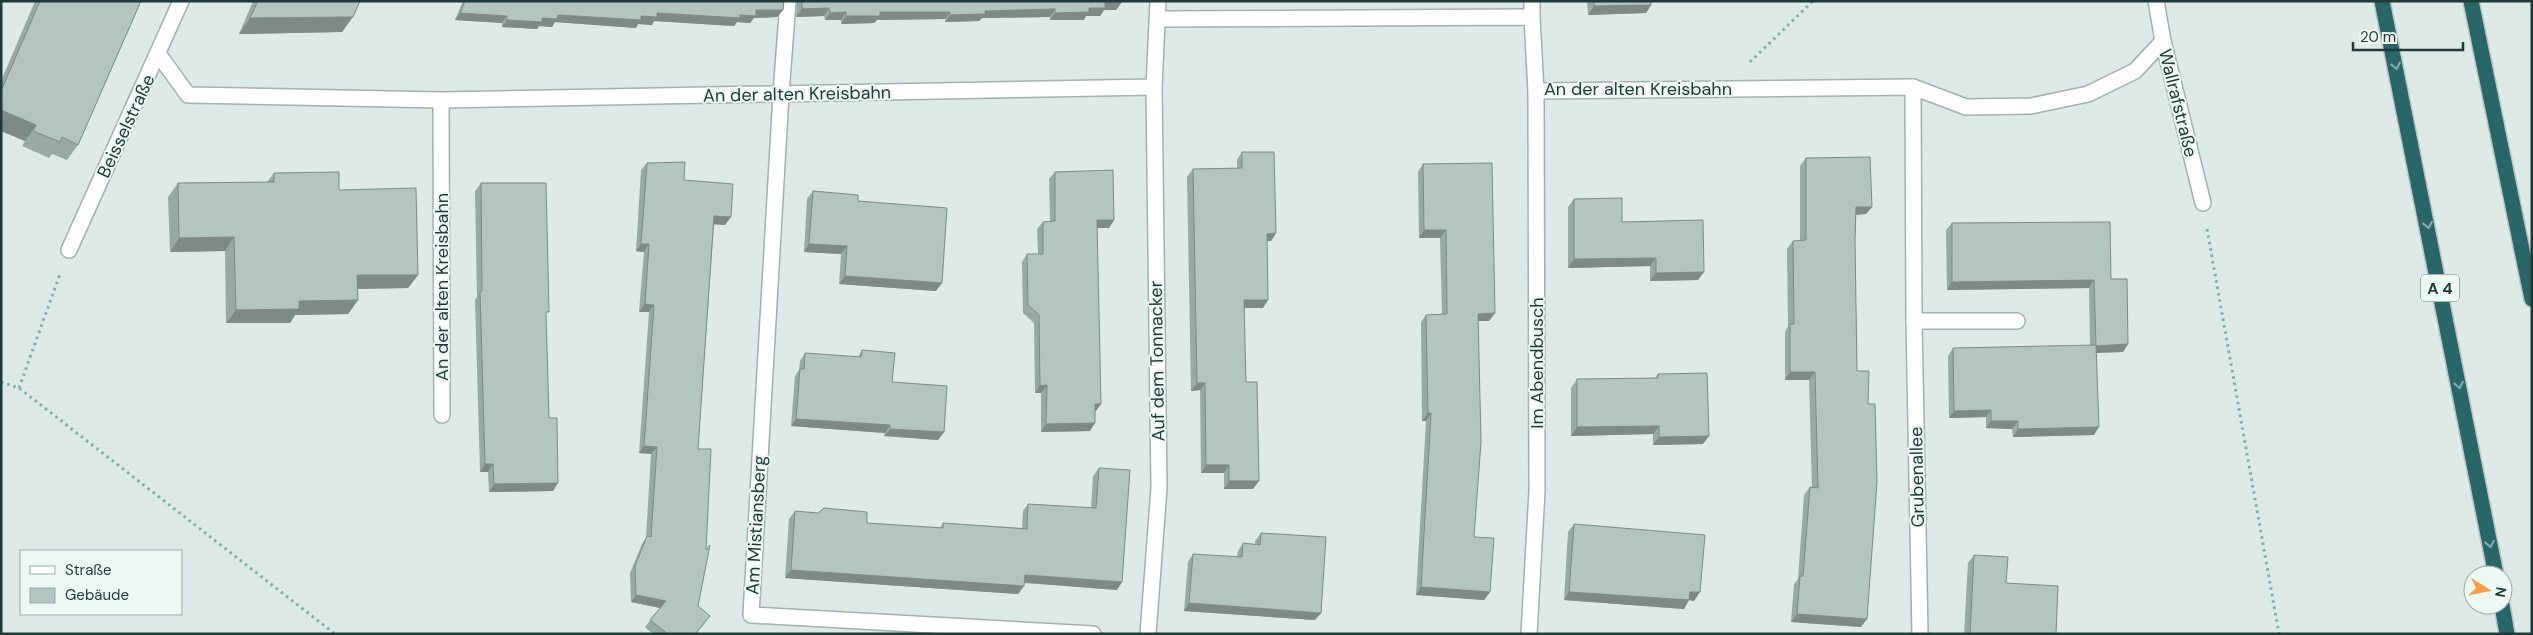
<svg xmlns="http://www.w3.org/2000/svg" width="2533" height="635" font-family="'DM Sans',sans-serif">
  <rect width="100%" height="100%" fill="#ddeae7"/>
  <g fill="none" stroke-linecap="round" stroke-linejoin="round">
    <!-- minor casing -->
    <g stroke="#a0b2af" stroke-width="18">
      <g id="minor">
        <polyline points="788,1 781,94 751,615 1093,634"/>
        <polyline points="1532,1 1532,17"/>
        <polyline points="2156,1 2163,41 2203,203"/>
        <polyline points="1158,19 1532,17 1536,91 1537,491 1529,634"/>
        <polyline points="159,55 188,95 441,100 1154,87"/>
        <polyline points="1913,87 1914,321 1920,634"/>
        <polyline points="1536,91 1913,87 1966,107 2031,106 2088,94 2135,71 2163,41"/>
        <polyline points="441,100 442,415"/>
        <polyline points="69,250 181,1"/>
        <polyline points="1914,321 2017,321"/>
        <polyline points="1148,634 1159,488 1154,87 1158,1"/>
      </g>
    </g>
    <!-- motorway casing -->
    <g stroke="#bcc4c4" stroke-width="18">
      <g id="motorway">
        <polyline points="2382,1 2496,575"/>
        <polyline points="2471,1 2532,299"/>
        <polyline points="2502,605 2507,634"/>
      </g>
    </g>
    <!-- path -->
    <g stroke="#7cb0ab" stroke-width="3" stroke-dasharray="2.5 4" stroke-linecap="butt">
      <polyline points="1750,62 1813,1"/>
      <polyline points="2207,229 2279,634"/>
      <polyline points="1,382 19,388 335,634"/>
      <polyline points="19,388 60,274"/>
    </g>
    <!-- minor -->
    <use href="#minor" stroke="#fff" stroke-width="15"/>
    <!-- motorway -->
    <use href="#motorway" stroke="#286668" stroke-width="15"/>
  </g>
  <!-- wall -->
  <g fill="#99a9a6">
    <polygon points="35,1 141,1 78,145 67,160 52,154 49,158 22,146 25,141 1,131 1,81"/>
    <polygon points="253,1 360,1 342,32 239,34"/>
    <polygon points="463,1 784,1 783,10 777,17 754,18 750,23 737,22 734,26 654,21 652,25 638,24 636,28 555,22 552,27 539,26 537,29 502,27 502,23 455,20"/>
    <polygon points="797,1 1122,1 1122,2 1116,10 1104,10 1100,16 1086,16 1084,20 1050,20 1050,17 982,18 979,21 945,22 945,19 877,20 874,23 841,24 841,20 825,20 824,16 796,17"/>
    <polygon points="1587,1 1651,1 1651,5 1646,13 1588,15"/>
    <polygon points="1242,152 1276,233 1271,241 1267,241 1263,308 1244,308 1246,382 1253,489 1224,489 1224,473 1201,473 1200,390 1191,391 1187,177 1193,169 1237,168 1237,160"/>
    <polygon points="1806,158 1872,207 1866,214 1856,215 1855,240 1861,627 1791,622 1794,584 1798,579 1804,495 1810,487 1812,488 1809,380 1785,380 1785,332 1788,326 1787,249 1793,241 1800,241 1800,166"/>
    <polygon points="647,163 684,180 725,225 714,224 698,449 698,606 705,623 696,634 653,634 645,627 660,608 631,602 630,573 642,544 646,538 651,454 639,453 649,312 639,312 644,252 636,251 641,170"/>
    <polygon points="1423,164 1495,313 1489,321 1478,321 1474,537 1490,592 1484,600 1416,595 1426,421 1422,421 1421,322 1426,315 1442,314 1440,238 1419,238 1418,172"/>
    <polygon points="1055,172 1114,220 1109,228 1097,228 1096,411 1095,411 1090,431 1041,432 1041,393 1035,393 1034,323 1023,313 1022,262 1027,254 1038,254 1037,229 1043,222 1050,221 1049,179"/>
    <polygon points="274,173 339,190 418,275 408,288 358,289 358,300 348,314 295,315 290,323 226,323 225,251 170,252 168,197 178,183 267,182"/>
    <polygon points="481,183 546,316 549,418 553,491 489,492 488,472 480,472 475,300 477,297 475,191"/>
    <polygon points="813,191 858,201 936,291 839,284 841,254 804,252 807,199"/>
    <polygon points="1574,199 1622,222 1698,280 1650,281 1650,266 1568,268 1568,207"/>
    <polygon points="1952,223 2111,279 2128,344 2123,352 2096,353 2094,435 2013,437 2012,429 1986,428 1986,417 1949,418 1948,356 1953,348 2090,346 2089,288 1947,290 1946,230"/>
    <polygon points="862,350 892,382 944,432 938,440 884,436 885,433 791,426 795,376 799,370 800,361 805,353 858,357"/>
    <polygon points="1658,374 1703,444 1653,445 1653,434 1571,436 1571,388 1577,379 1655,378"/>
    <polygon points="1099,468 1122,582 1117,590 1024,583 1024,586 1018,594 785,578 789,519 795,511 867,523 940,528 943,523 1022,528 1023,511 1028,504 1091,508 1093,476"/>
    <polygon points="1574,524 1694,601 1689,600 1684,609 1564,600 1568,532"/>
    <polygon points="1261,533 1321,613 1315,620 1184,611 1188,562 1193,554 1237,557 1238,551 1243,543 1255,544 1255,541"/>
    <polygon points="1974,555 2006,583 2056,634 1964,634 1968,563"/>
  </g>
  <!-- shaded-wall -->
  <g fill="#7d8a87">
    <polygon points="1105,2 1122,2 1116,10 1104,10 1100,16 1086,16 1084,20 1050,20 1055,13 1089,8"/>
    <polygon points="1651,5 1646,13 1588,15 1594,6"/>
    <polygon points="829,8 824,16 796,17 802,9"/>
    <polygon points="1055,9 1050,17 982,18 979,21 945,22 950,15 985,11"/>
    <polygon points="783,10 777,17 754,18 750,23 737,22 734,26 654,21 652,25 638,24 636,28 555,22 552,27 539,26 537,29 502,27 507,20 542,18 558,15 641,16 657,13"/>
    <polygon points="846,12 841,20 825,20 830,13"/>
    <polygon points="880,12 950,12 945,19 877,20 874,23 841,24 846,16"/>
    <polygon points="460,13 507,16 502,23 455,20"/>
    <polygon points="353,17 342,32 239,34 250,18"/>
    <polygon points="1,110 36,125 25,141 1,131"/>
    <polygon points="1856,207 1872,207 1866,214 1850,215"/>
    <polygon points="714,216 731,217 725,225 709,224"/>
    <polygon points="1097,220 1114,220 1109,228 1092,228"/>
    <polygon points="1424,230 1446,230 1440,238 1419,238"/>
    <polygon points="1276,233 1271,241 1261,241 1267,234"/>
    <polygon points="234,237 225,251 170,252 179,238"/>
    <polygon points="641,244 649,244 644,252 636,251"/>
    <polygon points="809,244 847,246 841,254 804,252"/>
    <polygon points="1656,258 1650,266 1568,268 1574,259"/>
    <polygon points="1704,272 1698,280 1650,281 1656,273"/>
    <polygon points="357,275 418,275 408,288 348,289"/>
    <polygon points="845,276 942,283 936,291 839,284"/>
    <polygon points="2094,280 2089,288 1947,290 1952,282"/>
    <polygon points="358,300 348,314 295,315 290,323 226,323 236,310 299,301"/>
    <polygon points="1244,300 1268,300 1263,308 1239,308"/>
    <polygon points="645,304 654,305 649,312 639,312"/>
    <polygon points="1495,313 1489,321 1472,321 1478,314"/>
    <polygon points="2128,344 2123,352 2091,353 2096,346"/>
    <polygon points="1790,372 1815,372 1809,380 1785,380"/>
    <polygon points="1197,383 1205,383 1200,390 1191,391"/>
    <polygon points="1047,385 1041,393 1035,393 1040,386"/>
    <polygon points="1095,404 1101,404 1096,411 1090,411"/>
    <polygon points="1991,410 1986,417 1949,418 1954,411"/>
    <polygon points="1428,413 1431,413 1426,421 1422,421"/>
    <polygon points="796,419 890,425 885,433 791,426"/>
    <polygon points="1991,421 2018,421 2012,429 1986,428"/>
    <polygon points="1095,423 1090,431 1041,432 1046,424"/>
    <polygon points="1659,426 1653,434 1571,436 1577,427"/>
    <polygon points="2099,427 2094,435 2013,437 2018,429"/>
    <polygon points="890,429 944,432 938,440 884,436"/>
    <polygon points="1709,436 1703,444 1653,445 1659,437"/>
    <polygon points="644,446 657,447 651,454 639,453"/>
    <polygon points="485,464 493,464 488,472 480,472"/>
    <polygon points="1206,465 1229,465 1224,473 1201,473"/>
    <polygon points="1229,481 1259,481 1253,489 1224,489"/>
    <polygon points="558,483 553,491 489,492 494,484"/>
    <polygon points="791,570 1024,586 1018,594 785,578"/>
    <polygon points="1025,575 1122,582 1117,590 1019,582"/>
    <polygon points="1421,587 1490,592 1484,600 1416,595"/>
    <polygon points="1569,592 1700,592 1694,601 1689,600 1684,609 1564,600"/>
    <polygon points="636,595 666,601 660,608 631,602"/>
    <polygon points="1189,603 1321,613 1315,620 1184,611"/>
    <polygon points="1797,614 1867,619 1861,627 1791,622"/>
  </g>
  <!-- building -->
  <g fill="#b2c5c1" stroke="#7d8a87">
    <polygon points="40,1 141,1 78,145 62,137 60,142 33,131 36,125 1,110 1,91"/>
    <polygon points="258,1 360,1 353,17 250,18"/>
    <polygon points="465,1 784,1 783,10 756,10 756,16 740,15 740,18 657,13 657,17 641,16 641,20 558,15 557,19 542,18 542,22 507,20 507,16 460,13"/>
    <polygon points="802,1 1122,1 1122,2 1105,2 1105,8 1089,8 1089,12 1055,13 1055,9 985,11 985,14 950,15 950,12 880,12 880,16 846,16 846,12 830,13 829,8 802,9"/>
    <polygon points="1594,1 1651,1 1651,5 1594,6"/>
    <polygon points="1242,152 1274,152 1276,233 1267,234 1268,300 1244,300 1246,382 1257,382 1259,481 1229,481 1229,465 1206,465 1205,383 1197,383 1193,169 1242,168"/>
    <polygon points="1870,157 1872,207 1856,207 1855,240 1857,371 1869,371 1868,404 1875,404 1877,482 1867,619 1797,614 1800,576 1803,576 1810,487 1818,488 1815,372 1790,372 1790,324 1794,324 1793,241 1806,240 1806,158"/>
    <polygon points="685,162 684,180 733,184 731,217 714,216 698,449 711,449 706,550 710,545 698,606 710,616 695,634 668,634 650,620 666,601 636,595 635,566 647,536 651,537 657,447 644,446 654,305 645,304 649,244 641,244 647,163"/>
    <polygon points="1492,163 1495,313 1478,314 1481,442 1474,537 1494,538 1490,592 1421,587 1431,413 1428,413 1426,315 1447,314 1446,230 1424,230 1423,164"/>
    <polygon points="1113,170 1114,220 1097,220 1101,404 1095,404 1095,423 1046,424 1047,385 1040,386 1039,315 1028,305 1027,254 1043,254 1043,222 1055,221 1055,172"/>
    <polygon points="339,172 339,190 416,188 418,275 357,275 358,300 299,301 299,309 236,310 234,237 179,238 178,183 274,182 274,173"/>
    <polygon points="481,183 546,183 549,312 546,312 549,418 557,418 558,483 494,484 493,464 485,464 480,292 482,291"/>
    <polygon points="813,191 858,195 858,201 947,208 942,283 845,276 847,246 809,244"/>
    <polygon points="1622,198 1622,222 1703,220 1704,272 1656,273 1656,258 1574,259 1574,199"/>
    <polygon points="2110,222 2111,279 2127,279 2128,344 2096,346 2094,280 1952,282 1952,223"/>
    <polygon points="2096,345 2099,427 2018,429 2018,421 1991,421 1991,410 1954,411 1953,348"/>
    <polygon points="862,350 895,353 892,382 947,386 944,432 890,429 890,425 796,419 800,369 804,369 805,353 861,357"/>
    <polygon points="1707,373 1709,436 1659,437 1659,426 1577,427 1577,379 1658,378 1658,374"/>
    <polygon points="1099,468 1130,470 1122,582 1025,575 1024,586 791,570 795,511 818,513 824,508 867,512 867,523 943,528 943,523 1027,529 1028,504 1096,508"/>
    <polygon points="1574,524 1705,535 1700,592 1690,592 1689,600 1569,592"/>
    <polygon points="1261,533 1326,537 1321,613 1189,603 1193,554 1242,557 1243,543 1260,545"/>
    <polygon points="1974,555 2008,557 2006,583 2058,586 2056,634 1970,634"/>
  </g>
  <!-- one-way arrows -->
  <defs><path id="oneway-chevron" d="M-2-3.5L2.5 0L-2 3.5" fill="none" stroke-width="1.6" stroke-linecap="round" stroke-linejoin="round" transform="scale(1.25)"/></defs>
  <g stroke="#8aaeae">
    <use href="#oneway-chevron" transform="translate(2396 66) rotate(78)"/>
    <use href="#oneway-chevron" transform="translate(2428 225) rotate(79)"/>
    <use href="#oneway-chevron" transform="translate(2459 385) rotate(79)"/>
    <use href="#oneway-chevron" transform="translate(2490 544) rotate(79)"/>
  </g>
  <g text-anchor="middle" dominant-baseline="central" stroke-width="4" stroke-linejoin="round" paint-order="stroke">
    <!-- shield labels -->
    <rect fill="#edf7f4" stroke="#5c7371" stroke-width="1" x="2421" y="274.5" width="38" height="27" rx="4"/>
    <g font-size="16" font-weight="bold" fill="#1e3a39">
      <text x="2440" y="288">A 4</text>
    </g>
    <!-- street labels -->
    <g font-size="18" fill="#1e3a39" stroke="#edf7f4">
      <text x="1638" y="89">An der alten Kreisbahn</text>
      <text transform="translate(797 94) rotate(-1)">An der alten Kreisbahn</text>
      <text transform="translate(2178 103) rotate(76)">Wallrafstraße</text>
      <text transform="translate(126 126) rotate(-65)">Beisselstraße</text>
      <text transform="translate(442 287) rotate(-90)">An der alten Kreisbahn</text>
      <text transform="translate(1157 361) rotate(-91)">Auf dem Tonnacker</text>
      <text transform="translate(1537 363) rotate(-90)">Im Abendbusch</text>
      <text transform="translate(1917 477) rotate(-91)">Grubenallee</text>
      <text transform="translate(756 525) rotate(-87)">Am Mistiansberg</text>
    </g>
  </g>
  <!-- border -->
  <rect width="2533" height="635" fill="none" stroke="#1e3a39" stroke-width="5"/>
  <!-- legend -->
  <rect x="20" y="550" width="162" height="65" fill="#edf7f4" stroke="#9aaba9"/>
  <rect x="30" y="566" width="25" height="8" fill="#ffffff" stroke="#9aaba9"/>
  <text x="65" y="575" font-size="15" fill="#1e3a39">Straße</text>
  <rect x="30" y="588" width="25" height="15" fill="#b2c5c1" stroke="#9aaba9"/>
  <text x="65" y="600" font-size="15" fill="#1e3a39">Gebäude</text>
  <!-- north arrow -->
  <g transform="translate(2488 590) rotate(100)"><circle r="24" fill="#edf7f4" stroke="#9aaba9"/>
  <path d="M0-4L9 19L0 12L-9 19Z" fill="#fa9e4b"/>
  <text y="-8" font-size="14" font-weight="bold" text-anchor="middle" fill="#1e3a39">N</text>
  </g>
  <!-- scale -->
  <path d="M2353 42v8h110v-8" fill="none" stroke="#1e3a39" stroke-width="2.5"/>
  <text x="2360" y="42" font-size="15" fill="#1e3a39" stroke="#edf7f4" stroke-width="4" paint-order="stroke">20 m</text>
</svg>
